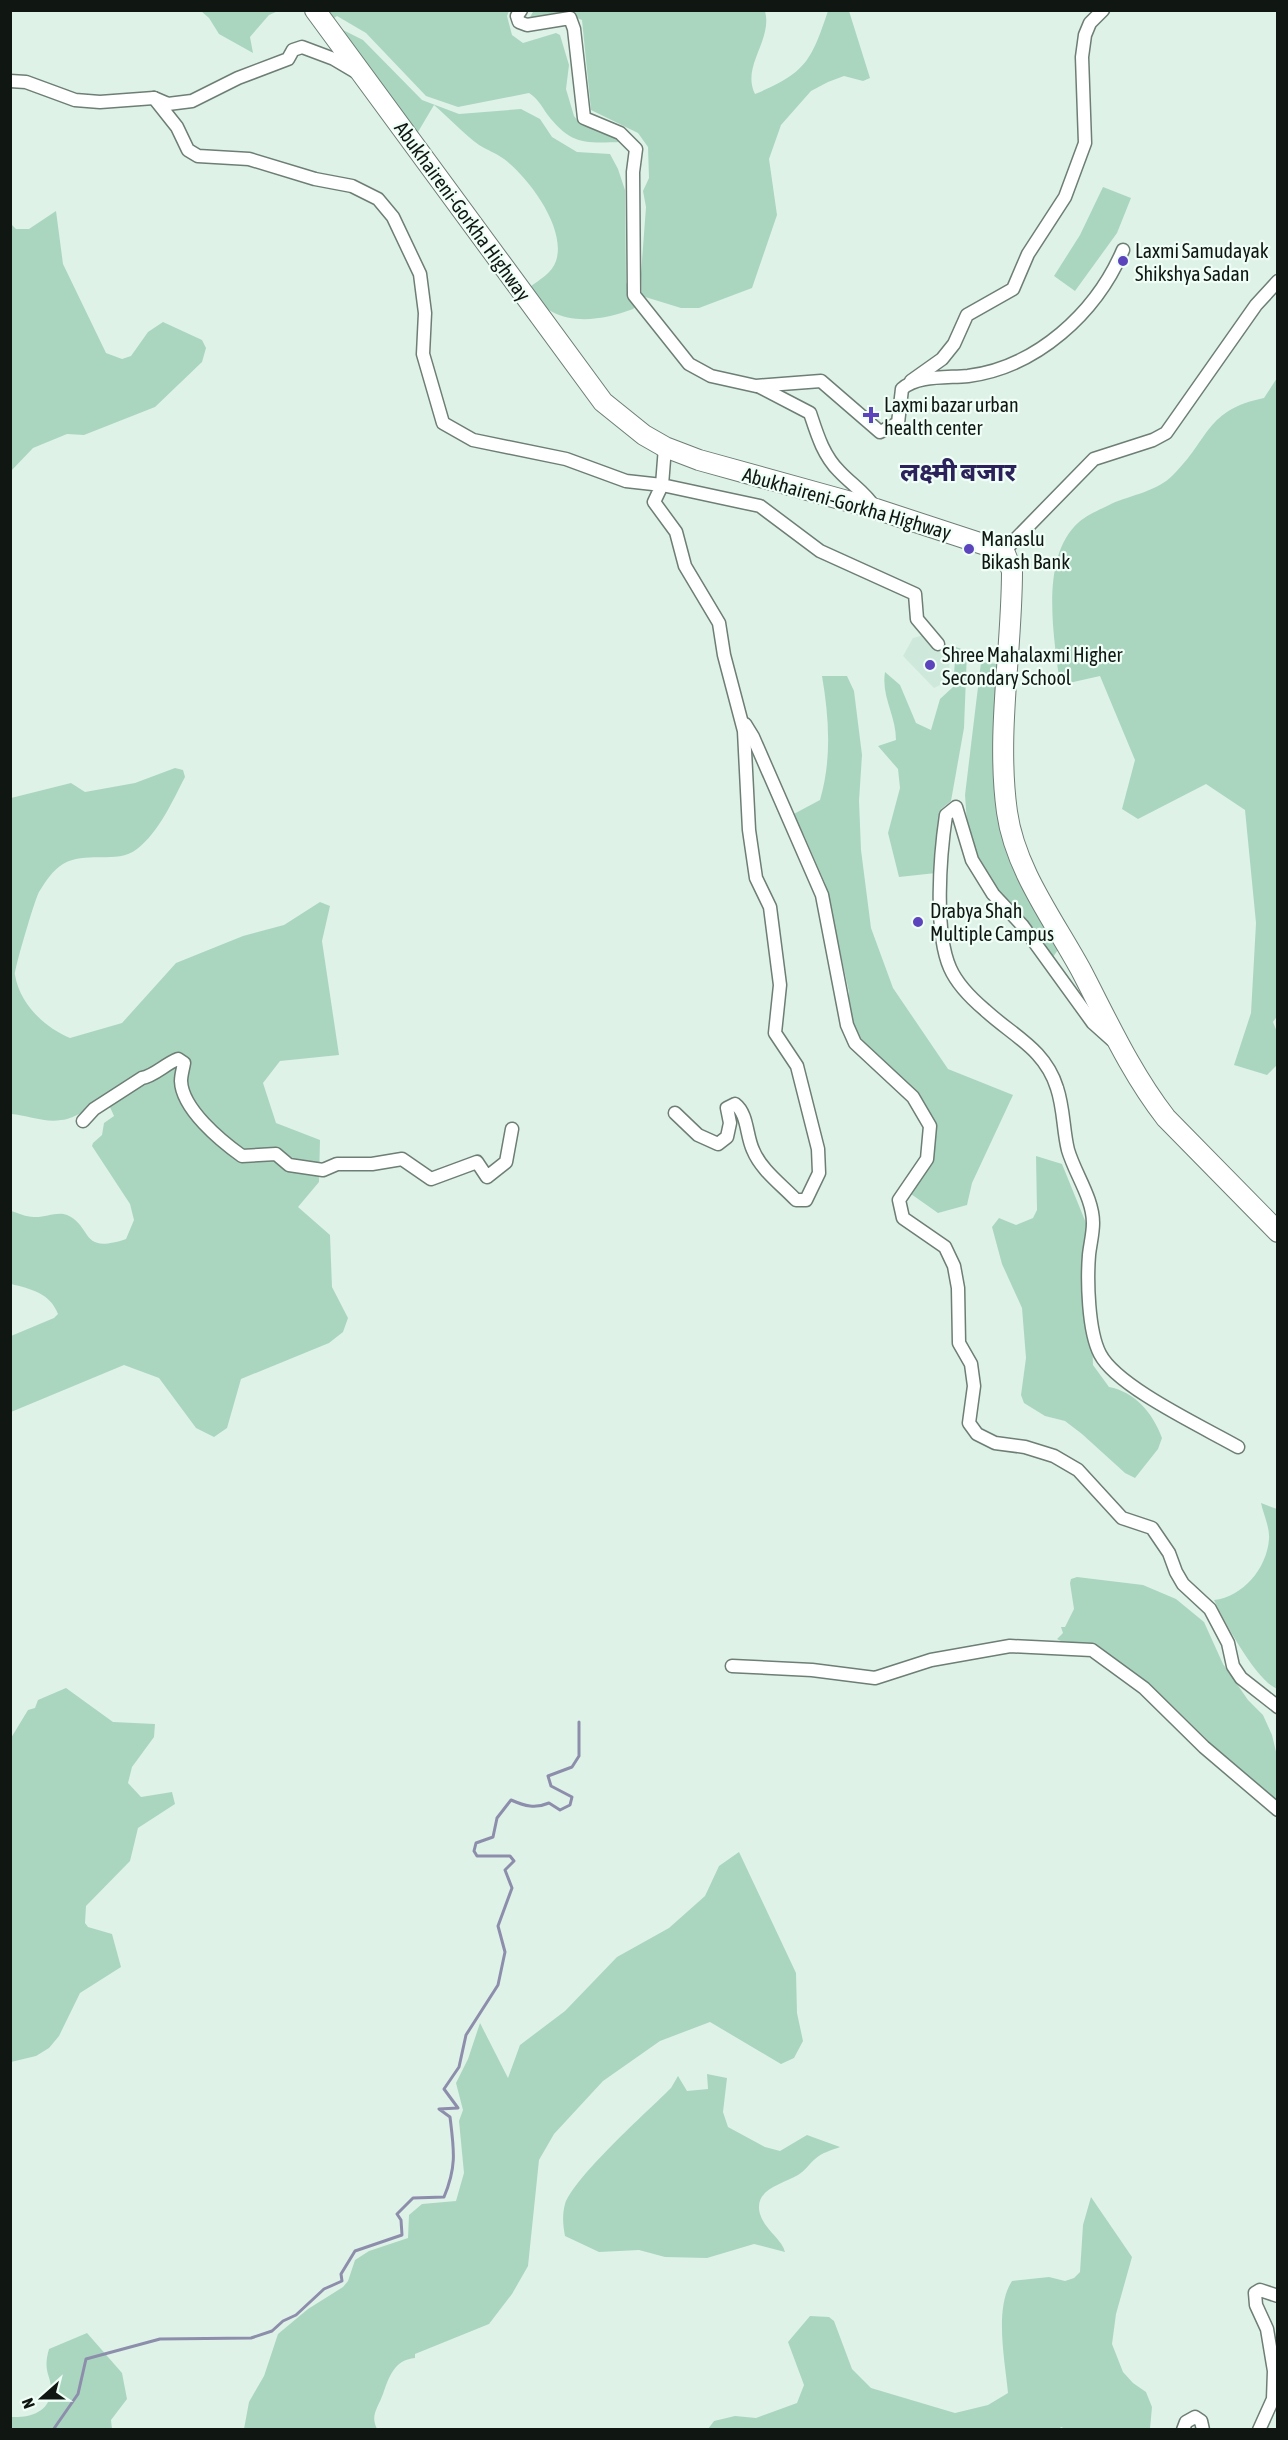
<svg xmlns="http://www.w3.org/2000/svg" width="1288" height="2440" font-family="'Asap Condensed','Noto Sans Devanagari',sans-serif">
  <rect width="100%" height="100%" fill="#dff2e8"/>
  <!-- built -->
  <polygon fill="#cee9db" points="924,635 949,657 950,680 934,688 903,656 913,638"/>
  <!-- green -->
  <g fill="#aad6c0">
    <path d="M534,10l231,1c8,29 -24,55 -10,83 51,-21 56,-33 73,-83h21l21,67 -7,3 -19,-5 -16,6 -17,9 -30,34 -12,34 8,56 -25,73 -53,20h-18l-39,-12 -1,-22 5,-67 -3,-16 6,-13 -1,-31 -10,-14 -47,-23 -9,-90 -18,-7 -35,6z"/>
    <polygon points="201,11 278,11 269,15 250,37 253,53 219,34 209,18"/>
    <path d="M319,11h190l-2,5 5,19 11,8 33,-10 4,2 9,30 -3,24 8,27 7,9 27,8 13,9c-38,1 -50,3 -74,-28 -6,-9 -9,-15 -18,-21l-71,14 -32,-11 -60,-63 -29,-17 -9,6z"/>
    <path d="M337,27l26,13 59,60 37,14 62,-5 19,10 12,18 25,15 33,2 8,15 7,21 1,92 10,24 -3,3c-36,14 -85,19 -103,-22 9,-7 22,-14 26,-26 11,-33 -28,-84 -52,-102 -8,-6 -17,-9 -25,-14 -15,-11 -30,-27 -45,-40l-19,32z"/>
    <polygon points="1103,187 1131,198 1117,233 1075,291 1054,276 1080,235"/>
    <polygon points="56,211 63,264 106,353 122,359 131,356 148,332 163,322 202,340 206,348 202,362 155,407 84,435 67,434 33,448 11,471 11,224 16,229 29,229"/>
    <path d="M1277,378l1,637 -5,7 4,10 1,32 -11,11 -33,-10 17,-52 5,-90 -11,-113 -39,-26 -68,35 -16,-10 13,-49 -35,-84 -40,9c-6,-47 -21,-128 19,-163 8,-7 22,-13 32,-18 20,-9 47,-13 62,-29 37,-36 32,-65 91,-77z"/>
    <path d="M956,647l11,4 -3,77 -13,73 -10,8 -5,64 -37,4 -11,-44 12,-45 -2,-19 -20,-23 18,-6c0,-25 -15,-43 -11,-68l15,13 16,38 15,7 9,-31 13,-12z"/>
    <polygon points="981,662 1004,665 1004,819 1064,941 1051,960 996,892 974,856 968,837 965,795"/>
    <path d="M822,676h25l7,15 8,64 -3,46 2,49 10,78 22,60 55,81 65,26 -41,88 -5,22 -29,8 -27,-19 21,-31 1,-27 -40,-60 -34,-38 -10,-23v-23l-24,-109 -21,-48 -14,-19 30,-16c12,-41 9,-83 2,-124z"/>
    <path d="M175,768l8,2 2,7c-13,25 -26,55 -48,72 -21,16 -50,1 -74,15 -10,6 -18,18 -24,28 -4,7 -25,78 -24,83 5,29 29,52 55,63l52,-15 54,-60 67,-27 41,-11 36,-23 10,4 -8,35 17,114 -59,6 -17,22 13,40 44,17 -1,42 -21,25 32,28 2,52 16,31 -5,14 -14,11 -88,36 -14,49 -13,9 -18,-9 -37,-50 -35,-13 -113,47v-76l43,-18 4,-4c-8,-21 -27,-25 -47,-30v-73c7,2 15,6 23,6 10,1 23,-6 33,-2 26,11 12,40 59,24l8,-19 -4,-16 -38,-58 1,-3 9,-8 2,-12 10,-7 -5,-11c-19,-3 -29,13 -48,15 -16,3 -34,-5 -50,-6v-316l60,-15 14,9 50,-9z"/>
    <path d="M1036,1156l26,8 26,64 5,137 16,22c26,5 44,26 53,51l-4,11 -23,29 -10,-5 -43,-39 -17,-13 -20,-5 -21,-13 -3,-8 5,-37 -4,-50 -20,-44 -10,-37 7,-9 17,7 17,-7 4,-8z"/>
    <path d="M1261,1503l16,6v180c-21,-9 -52,-66 -63,-89 29,-3 53,-32 55,-61 1,-11 -6,-26 -8,-36z"/>
    <path d="M1077,1577l66,8 33,14 28,23 19,42 25,36 15,15 9,20 5,21v50c-60,-50 -108,-115 -176,-156 -12,-8 -31,-3 -44,-11l6,-6 -2,-6h4l9,-18 -4,-26 1,-4z"/>
    <polygon points="66,1688 113,1722 155,1724 154,1737 132,1767 128,1783 141,1797 172,1792 175,1804 138,1828 130,1861 86,1906 85,1923 88,1927 112,1934 121,1967 80,1993 59,2036 49,2048 36,2056 11,2062 11,1738 28,1710 35,1708 38,1700"/>
    <path d="M739,1852l57,121 1,40 6,28 -9,17 -13,6 -71,-42 -50,19 -57,40 -49,53 -15,26 -11,106 -16,28 -23,30 -74,30v4c-21,2 -26,19 -32,36 -5,14 -13,21 -6,35h-133l5,-27 15,-26 14,-42 30,-25 35,-22 5,-6 7,-21 14,-9 39,-13 1,-23 13,-11 34,-3 8,-28 -5,-52 4,-11 -7,-27 12,-24 12,-36 28,55 12,-33 45,-34 52,-54 52,-29 36,-32 14,-30z"/>
    <path d="M707,2074l20,4 -4,34 5,15 37,20 15,4 27,-16 33,12c-8,3 -19,6 -25,12 -6,5 -10,12 -17,16 -15,9 -45,14 -38,39 5,16 22,25 25,38l-31,-8 -47,14 -42,-1 -26,-7 -40,2 -34,-16c-2,-10 -3,-21 0,-32 10,-28 82,-92 106,-116l7,-12 9,15 21,-2z"/>
    <path d="M1091,2197l41,60 -16,57 -4,30 11,28 10,11 13,9 6,15 -2,22 -82,1 -7,-3 -3,3 -350,-1 6,-8 21,-5 21,2 41,-15 7,-18 -16,-43 22,-26 19,1 5,4 18,48 19,19 84,25 33,-8 20,-12c-3,-32 -14,-85 4,-112l37,-4 16,4 9,-3 6,-6 3,-47z"/>
    <path d="M87,2333l35,40 5,26 -16,21 1,9h-101v-12c17,1 38,-4 40,-25 1,-17 -9,-19 -2,-43z"/>
  </g>
  <g fill="none" stroke-linecap="round" stroke-linejoin="round">
    <!-- stream -->
    <path stroke="#8d8eac" stroke-width="3" d="M53,2430l25,-36 8,-35 74,-20 91,-1 21,-7 11,-10 13,-6 28,-26 18,-8 -1,-7 14,-23 47,-16 -1,-15 -4,-6 16,-16 31,-1c13,-31 10,-47 6,-80l-11,-8 19,-1 -14,-19 15,-22 7,-32 32,-50 7,-33 -7,-26 14,-38 -7,-18 9,-9 -4,-5h-33l-3,-5 2,-8 17,-6 4,-19 14,-18c14,6 24,9 38,3l11,7 10,-5 2,-8 -21,-11 -3,-10 24,-9 7,-11v-34"/>
    <!-- street casing -->
    <g stroke="#6d7e75" stroke-width="15">
      <g id="street">
        <path d="M521,10l-4,6 2,6 8,3 43,-7 4,11 10,89 36,15 16,16 -3,23 1,123 55,69 22,12 45,10 65,-5 59,51 18,-9 4,-34c15,-14 45,-11 66,-13 69,-9 128,-63 155,-126"/>
        <polyline points="10,81 26,82 75,100 100,102 154,98 168,104 192,101 238,78 288,59 293,50 302,47 334,59 356,72"/>
        <path d="M154,98l23,29 11,23 10,6 51,3 66,20 37,7 26,13 15,18 27,57 5,39 -2,41 20,69 30,17 93,19 60,22 36,4 -8,17 22,30 9,34 34,57 5,32 20,76 5,99 7,48 14,29 10,78 -5,48 22,33 21,83 1,24 -13,27h-10c-14,-15 -35,-30 -43,-50 -7,-15 -5,-36 -18,-46l-8,4 3,15 -3,14 -9,7 -20,-9 -23,-22"/>
        <polyline points="911,381 942,359 954,344 967,315 1013,289 1028,254 1065,197 1085,143 1082,57 1085,35 1090,23 1103,10"/>
        <path d="M760,387l50,26c7,21 13,42 29,58 12,13 27,22 36,37"/>
        <polyline points="665,447 662,485 760,506 820,551 915,594 917,619 938,644"/>
        <polyline points="1004,551 1094,459 1153,440 1166,433 1256,305 1278,281"/>
        <polyline points="745,724 753,737 822,895 847,1025 855,1043 913,1097 930,1126 927,1159 899,1200 903,1218 945,1247 954,1266 958,1288 959,1343 971,1364 974,1386 969,1423 977,1434 995,1443 1025,1447 1054,1456 1078,1470 1122,1518 1152,1528 1169,1553 1176,1572 1183,1584 1210,1609 1228,1643 1233,1666 1241,1678 1278,1707"/>
        <path d="M1112,1040l-19,-17 -71,-98 -29,-31 -21,-34 -16,-53 -10,8c-6,40 -12,117 4,153 7,16 22,31 35,42 28,26 60,39 72,78 7,21 6,42 11,62 7,24 25,48 25,73 0,11 -3,22 -4,32 -2,25 -1,76 11,99 17,33 103,73 138,93"/>
        <path d="M83,1121l11,-12 48,-31c12,-2 23,-14 36,-19l6,4c-1,6 -3,12 -3,18 1,28 40,60 61,75l34,-2 13,11 34,5 14,-6h35l30,-5 29,20 46,-17 10,15 19,-15 6,-33"/>
        <polyline points="732,1666 812,1670 875,1678 931,1660 1010,1646 1092,1650 1144,1688 1204,1747 1278,1810"/>
        <polyline points="1183,2430 1186,2422 1195,2417 1201,2421 1203,2430"/>
        <polyline points="1259,2430 1273,2399 1274,2371 1267,2329 1256,2305 1255,2293 1260,2290 1278,2296"/>
      </g>
    </g>
    <!-- primary casing -->
    <g stroke="#6d7e75" stroke-width="22">
      <path id="primary" d="M315,10l288,392 41,33 21,12 34,13 177,49 128,42 8,20c0,80 -16,162 -5,241 8,58 48,110 75,160 26,50 49,101 84,146l112,114"/>
    </g>
    <!-- street -->
    <use href="#street" stroke="#fff" stroke-width="12"/>
    <!-- primary -->
    <use href="#primary" stroke="#fff" stroke-width="20"/>
  </g>
  <!-- markers -->
  <g fill="#5c44bc" stroke="#effef6" stroke-width="2">
    <circle cx="1123" cy="261" r="6"/>
    <path d="M868 406h6v6h6v6h-6v6h-6v-6h-6v-6h6z"/>
    <circle cx="969" cy="549" r="6"/>
    <circle cx="930" cy="665" r="6"/>
    <circle cx="918" cy="922" r="6"/>
  </g>
  <g text-anchor="middle" dominant-baseline="central" stroke-width="4.5" stroke-linejoin="round" paint-order="stroke">
    <!-- street labels -->
    <g font-size="20" fill="#101713" stroke="#effef6">
      <text transform="translate(463 211) rotate(54)">Abukhaireni-Gorkha Highway</text>
      <text transform="translate(847 503) rotate(16)">Abukhaireni-Gorkha Highway</text>
    </g>
    <!-- poi labels -->
    <g font-size="20" fill="#101713" stroke="#effef6" text-anchor="start">
      <text x="1135" y="250">Laxmi Samudayak<tspan x="1135" dy="23">Shikshya Sadan</tspan></text>
      <text x="884" y="404">Laxmi bazar urban<tspan x="884" dy="23">health center</tspan></text>
      <text x="981" y="538">Manaslu<tspan x="981" dy="23">Bikash Bank</tspan></text>
      <text x="942" y="654">Shree Mahalaxmi Higher<tspan x="942" dy="23">Secondary School</tspan></text>
      <text x="930" y="910">Drabya Shah<tspan x="930" dy="23">Multiple Campus</tspan></text>
    </g>
    <!-- district labels -->
    <g font-size="26" font-weight="bold" fill="#2b215b" stroke="#effef6">
      <text x="958" y="472">लक्ष्मी बजार</text>
    </g>
  </g>
  <!-- border -->
  <rect width="1288" height="2440" fill="none" stroke="#101713" stroke-width="24"/>
  <!-- north arrow -->
  <g transform="translate(42 2398) rotate(249)" stroke="#effef6" stroke-width="4.5" paint-order="stroke">
  <path d="M0-4.5L10 22L0 15L-10 22Z" fill="#101713"/>
  <text y="-9" font-size="16" font-weight="bold" text-anchor="middle" fill="#101713">N</text>
  </g>
</svg>
